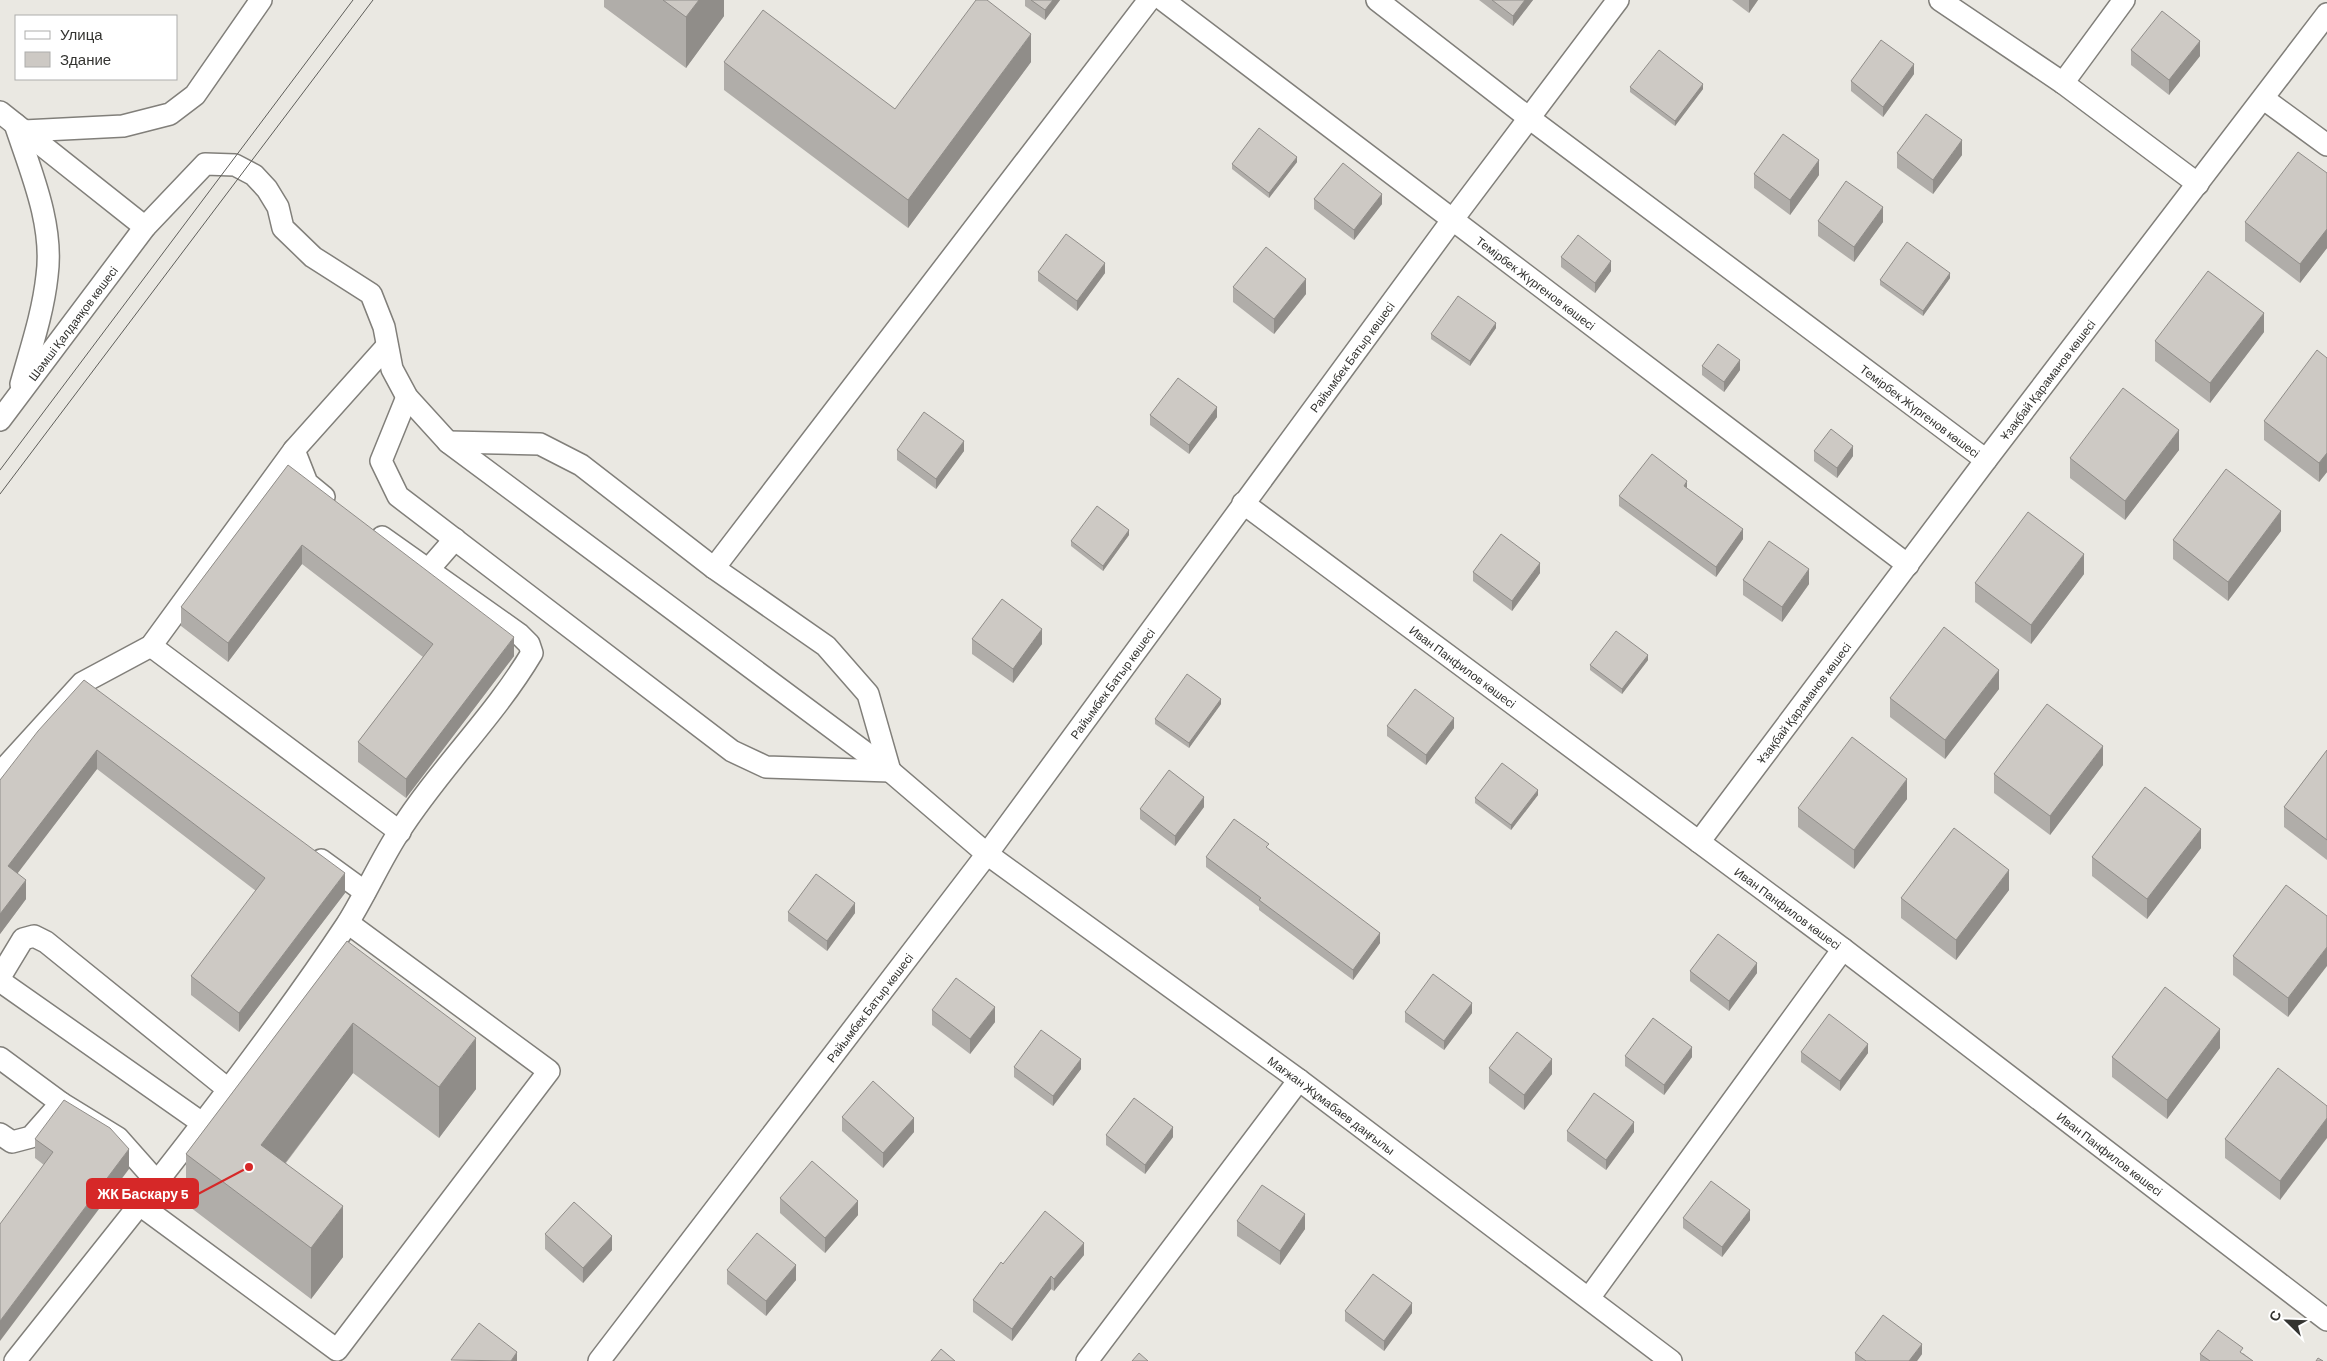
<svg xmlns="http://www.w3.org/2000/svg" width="2327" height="1361" font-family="Barlow,sans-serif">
  <rect width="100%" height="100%" fill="#eae8e2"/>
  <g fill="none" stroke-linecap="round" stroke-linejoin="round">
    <!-- minor casing -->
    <g stroke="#817f7a" stroke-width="24">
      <g id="minor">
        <path id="s1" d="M1163,0l745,565"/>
        <path id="s2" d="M1377,0l152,118 457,342"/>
        <polyline points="1940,0 2063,83 2198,184"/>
        <polyline points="2063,83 2124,0"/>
        <polyline points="2264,99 2327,145"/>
        <polyline points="0,112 145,227"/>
        <path d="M15,124c16,48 39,101 32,152 -4,37 -16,72 -26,108"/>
        <polyline points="24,131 123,126 170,114 195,95 261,0"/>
        <polyline points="407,397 381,461 398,496 732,751 766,767 890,771"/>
        <path id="s3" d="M0,420l145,-193 60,-63 30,1 19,10 13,14 11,18 5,21 30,29 58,37 13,33 8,42 15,28 41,45 442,329 97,83 312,226 372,281"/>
        <polyline points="448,442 540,444 581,465 714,568 826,646 868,694 890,771"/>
        <polyline points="294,450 307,483 324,497"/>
        <path id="s4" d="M1243,503l600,446 484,371"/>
        <polyline points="714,568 1149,0"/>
        <polyline points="428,570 455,539"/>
        <polyline points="151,646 400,832"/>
        <polyline points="0,773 82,683 151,646 294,450 387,346"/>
        <path id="s5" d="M1699,842l287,-382 341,-446"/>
        <polyline points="321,860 365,892"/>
        <polyline points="0,977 23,939 34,936 46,942 229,1090"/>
        <polyline points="0,981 202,1123"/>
        <polyline points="0,1058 61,1103"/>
        <path d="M0,1134l12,8 19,-5 30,-34 57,35 39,44c66,-84 131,-169 190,-258 19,-30 33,-63 52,-92 40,-63 95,-115 133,-179l-3,-9 -10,-10 -137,-97"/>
        <polyline points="140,1205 337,1350 549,1071 348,923"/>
        <polyline points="1589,1298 1843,949"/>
        <polyline points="15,1361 148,1194"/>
        <path id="s6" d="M599,1361l388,-507 466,-635 165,-219"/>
        <polyline points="1087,1361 1299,1080"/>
      </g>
    </g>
    <!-- minor -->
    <use href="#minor" stroke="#fff" stroke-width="21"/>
    <!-- tram -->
    <g stroke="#5f5e5a" stroke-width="1">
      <polyline points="0,470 353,0"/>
      <polyline points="0,494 373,0"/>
    </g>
  </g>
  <!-- wall -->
  <g fill="#b0ada9">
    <polygon points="604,0 724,0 724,16 686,68 604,7"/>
    <polygon points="1025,0 1060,0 1045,20 1025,6"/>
    <polygon points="1479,0 1533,0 1513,26"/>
    <polygon points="1732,0 1758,0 1749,13"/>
    <polygon points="2131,50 2200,56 2169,95 2131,65"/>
    <polygon points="724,62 895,109 1031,62 908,228 724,90"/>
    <polygon points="1914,74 1883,117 1851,91 1851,81"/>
    <polygon points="1630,87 1703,89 1675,126 1630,92"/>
    <polygon points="1897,153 1962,155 1933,194 1897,168"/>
    <polygon points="1297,162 1269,198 1232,169 1232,164"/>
    <polygon points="2327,173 2327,248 2300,283 2245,241 2245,222"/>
    <polygon points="1754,174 1819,175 1790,215 1754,188"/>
    <polygon points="1314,199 1382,204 1354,240 1314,209"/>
    <polygon points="1818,221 1883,222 1854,262 1818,236"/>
    <polygon points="1561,257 1611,271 1595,293 1561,267"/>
    <polygon points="1038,272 1105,273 1077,311 1038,281"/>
    <polygon points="1950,278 1923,316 1880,285 1880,280"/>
    <polygon points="1233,287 1306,294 1274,334 1233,302"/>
    <polygon points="1496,328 1470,366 1431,339 1431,334"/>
    <polygon points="2264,332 2210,403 2155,361 2155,341"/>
    <polygon points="2327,358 2327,472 2319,482 2264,440 2264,421"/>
    <polygon points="1702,366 1740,370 1724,392 1702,375"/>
    <polygon points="1150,415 1217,417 1189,454 1150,425"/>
    <polygon points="897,450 964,451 936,489 897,460"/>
    <polygon points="2179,450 2125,520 2070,478 2070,458"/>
    <polygon points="1814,451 1853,456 1837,478 1814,461"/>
    <polygon points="288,465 514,656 406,798 358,762 358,742 423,657 302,564 228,662 181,626 181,607"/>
    <polygon points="1619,496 1743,539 1716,577 1619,506"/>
    <polygon points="2281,531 2228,601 2173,559 2173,540"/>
    <polygon points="1129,535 1103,571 1071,546 1071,541"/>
    <polygon points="1473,572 1540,573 1512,611 1473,581"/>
    <polygon points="2084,574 2031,644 1975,602 1975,583"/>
    <polygon points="1743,580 1809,584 1782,622 1743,595"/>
    <polygon points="972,639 1042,644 1013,683 972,654"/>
    <polygon points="1648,660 1622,694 1590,670 1590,665"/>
    <polygon points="84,680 345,893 239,1032 191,995 191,976 256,891 97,769 17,873 26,899 0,934 0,780"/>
    <polygon points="1999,689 1945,759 1890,717 1890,698"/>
    <polygon points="1221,704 1189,748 1155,724 1155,719"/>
    <polygon points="1387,726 1454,728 1426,765 1387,736"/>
    <polygon points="2327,750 2327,860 2284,827 2284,807"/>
    <polygon points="2103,765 2050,835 1994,793 1994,774"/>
    <polygon points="1538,795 1511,830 1475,803 1475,798"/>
    <polygon points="1907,799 1854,869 1798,827 1798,808"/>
    <polygon points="1204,807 1175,846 1140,819 1140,809"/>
    <polygon points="2201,848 2147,919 2092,876 2092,857"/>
    <polygon points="1269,849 1380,943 1353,980 1259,910 1259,907 1206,867 1206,857"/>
    <polygon points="2009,890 1956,960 1901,918 1901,898"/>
    <polygon points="788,912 855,913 827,951 788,921"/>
    <polygon points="2327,916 2288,1017 2233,975 2233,956"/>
    <polygon points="347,941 476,1089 439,1138 353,1073 286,1163 343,1257 311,1299 186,1204 186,1154"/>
    <polygon points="1690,971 1757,973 1729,1011 1690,981"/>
    <polygon points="932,1010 995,1022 970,1054 932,1025"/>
    <polygon points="1405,1012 1472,1013 1444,1050 1405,1022"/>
    <polygon points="2220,1048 2167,1119 2112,1077 2112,1057"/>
    <polygon points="1801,1052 1868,1053 1840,1091 1801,1062"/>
    <polygon points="1625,1056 1692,1057 1664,1095 1625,1066"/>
    <polygon points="1014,1067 1081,1069 1053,1106 1014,1077"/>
    <polygon points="1489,1068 1552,1074 1524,1110 1489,1083"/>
    <polygon points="2327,1106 2280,1200 2225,1158 2225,1139"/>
    <polygon points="842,1117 914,1132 883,1168 842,1131"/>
    <polygon points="1567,1131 1634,1132 1606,1170 1567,1141"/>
    <polygon points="1106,1135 1173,1137 1145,1174 1106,1145"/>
    <polygon points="35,1139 129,1169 44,1165 35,1158"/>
    <polygon points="780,1198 858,1215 825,1253 780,1213"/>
    <polygon points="1683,1218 1750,1220 1722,1257 1683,1228"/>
    <polygon points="1237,1221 1305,1229 1280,1265 1237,1236"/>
    <polygon points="545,1234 612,1250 583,1283 545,1249"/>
    <polygon points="1084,1255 1054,1291 1051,1289 1012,1341 973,1312 973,1300 1003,1264"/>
    <polygon points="727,1270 796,1280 766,1316 727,1284"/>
    <polygon points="1345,1311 1412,1313 1384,1351 1345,1321"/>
    <polygon points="1855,1353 1922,1354 1917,1361 1855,1361"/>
    <polygon points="2243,1353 2253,1361 2200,1361 2200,1354"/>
  </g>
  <!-- shaded-wall -->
  <g fill="#908d89">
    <polygon points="699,0 724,0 724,16 686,68 686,17"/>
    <polygon points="1053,0 1060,0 1045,20 1045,10"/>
    <polygon points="1525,0 1533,0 1513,26 1513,16"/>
    <polygon points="1749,0 1758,0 1749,13"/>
    <polygon points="1031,34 1031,62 908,228 908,200"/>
    <polygon points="2200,41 2200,56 2169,95 2169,80"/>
    <polygon points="1914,64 1914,74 1883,117 1883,107"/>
    <polygon points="1703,84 1703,89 1675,126 1675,121"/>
    <polygon points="1962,140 1962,155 1933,194 1933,180"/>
    <polygon points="1297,157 1297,162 1269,198 1269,193"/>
    <polygon points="1819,160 1819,175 1790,215 1790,200"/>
    <polygon points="1382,194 1382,204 1354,240 1354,230"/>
    <polygon points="1883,207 1883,222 1854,262 1854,247"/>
    <polygon points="2327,229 2327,248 2300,283 2300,264"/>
    <polygon points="1611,261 1611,271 1595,293 1595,283"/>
    <polygon points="1105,263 1105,273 1077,311 1077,301"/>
    <polygon points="1950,273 1950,278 1923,316 1923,311"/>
    <polygon points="1306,279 1306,294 1274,334 1274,319"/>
    <polygon points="2264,313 2264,332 2210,403 2210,383"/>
    <polygon points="1496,323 1496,328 1470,366 1470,361"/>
    <polygon points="1740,360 1740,370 1724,392 1724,382"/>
    <polygon points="1217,407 1217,417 1189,454 1189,445"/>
    <polygon points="2179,430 2179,450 2125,520 2125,501"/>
    <polygon points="964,441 964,451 936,489 936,479"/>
    <polygon points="1853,446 1853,456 1837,478 1837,468"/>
    <polygon points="2327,453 2327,472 2319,482 2319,463"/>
    <polygon points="1687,481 1687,490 1684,486"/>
    <polygon points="2281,511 2281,531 2228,601 2228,582"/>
    <polygon points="1743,529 1743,539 1716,577 1716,567"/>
    <polygon points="1129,530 1129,535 1103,571 1103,566"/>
    <polygon points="302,545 302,564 228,662 228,643"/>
    <polygon points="2084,554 2084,574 2031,644 2031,625"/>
    <polygon points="1540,563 1540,573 1512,611 1512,601"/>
    <polygon points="1809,569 1809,584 1782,622 1782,607"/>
    <polygon points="1042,629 1042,644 1013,683 1013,669"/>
    <polygon points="514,637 514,656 406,798 406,779"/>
    <polygon points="1648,655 1648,660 1622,694 1622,689"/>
    <polygon points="1999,670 1999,689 1945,759 1945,740"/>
    <polygon points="1221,699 1221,704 1189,748 1189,743"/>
    <polygon points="1454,718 1454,728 1426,765 1426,755"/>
    <polygon points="2103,746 2103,765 2050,835 2050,816"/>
    <polygon points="97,750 97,769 8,886 8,866"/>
    <polygon points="1907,779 1907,799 1854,869 1854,850"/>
    <polygon points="1538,790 1538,795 1511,830 1511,825"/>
    <polygon points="1204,797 1204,807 1175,846 1175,836"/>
    <polygon points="2201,829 2201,848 2147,919 2147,899"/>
    <polygon points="2009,870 2009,890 1956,960 1956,940"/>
    <polygon points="345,873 345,893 239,1032 239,1013"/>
    <polygon points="26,880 26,899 0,934 0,914"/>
    <polygon points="855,903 855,913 827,951 827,941"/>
    <polygon points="1380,933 1380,943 1353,980 1353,970"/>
    <polygon points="2327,947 2327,966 2288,1017 2288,998"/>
    <polygon points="1757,963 1757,973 1729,1011 1729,1001"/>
    <polygon points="1472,1003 1472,1013 1444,1050 1444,1041"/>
    <polygon points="995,1007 995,1022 970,1054 970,1039"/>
    <polygon points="353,1023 353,1073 261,1195 261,1145"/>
    <polygon points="2220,1029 2220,1048 2167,1119 2167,1100"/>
    <polygon points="476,1038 476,1089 439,1138 439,1087"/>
    <polygon points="1868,1044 1868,1053 1840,1091 1840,1081"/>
    <polygon points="1692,1047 1692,1057 1664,1095 1664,1085"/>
    <polygon points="1081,1059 1081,1069 1053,1106 1053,1096"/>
    <polygon points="1552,1059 1552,1074 1524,1110 1524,1095"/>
    <polygon points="914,1118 914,1132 883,1168 883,1153"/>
    <polygon points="2327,1118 2327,1138 2280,1200 2280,1181"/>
    <polygon points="1634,1122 1634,1132 1606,1170 1606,1160"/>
    <polygon points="1173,1127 1173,1137 1145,1174 1145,1165"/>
    <polygon points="129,1149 129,1169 0,1341 0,1321"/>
    <polygon points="858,1201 858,1215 825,1253 825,1238"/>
    <polygon points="343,1206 343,1257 311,1299 311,1248"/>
    <polygon points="1750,1210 1750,1220 1722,1257 1722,1247"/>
    <polygon points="1305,1214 1305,1229 1280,1265 1280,1251"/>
    <polygon points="612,1236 612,1250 583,1283 583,1268"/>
    <polygon points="1084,1243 1084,1255 1054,1291 1054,1279"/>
    <polygon points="796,1265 796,1280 766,1316 766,1301"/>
    <polygon points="1051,1276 1051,1289 1012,1341 1012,1329"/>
    <polygon points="1412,1303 1412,1313 1384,1351 1384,1341"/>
    <polygon points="1922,1344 1922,1354 1917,1361 1909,1361"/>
    <polygon points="517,1352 517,1361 511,1361"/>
  </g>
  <!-- building -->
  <g fill="#cdc9c4" stroke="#908d89">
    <polygon points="663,0 699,0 686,17"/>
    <polygon points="976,0 987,0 1031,34 908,200 724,62 763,10 895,109"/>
    <polygon points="1031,0 1053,0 1045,10"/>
    <polygon points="1492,0 1525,0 1513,16"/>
    <polygon points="2162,11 2200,41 2169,80 2131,50"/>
    <polygon points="1881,40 1914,64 1883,107 1851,81"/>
    <polygon points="1659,50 1703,84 1675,121 1630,87"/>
    <polygon points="1926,114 1962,140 1933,180 1897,153"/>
    <polygon points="1259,128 1297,157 1269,193 1232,164"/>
    <polygon points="1783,134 1819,160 1790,200 1754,174"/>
    <polygon points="2298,152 2327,173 2327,229 2300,264 2245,222"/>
    <polygon points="1343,163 1382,194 1354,230 1314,199"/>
    <polygon points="1846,181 1883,207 1854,247 1818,221"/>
    <polygon points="1066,234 1105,263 1077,301 1038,272"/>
    <polygon points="1578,235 1611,261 1595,283 1561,257"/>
    <polygon points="1907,242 1950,273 1923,311 1880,280"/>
    <polygon points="1266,247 1306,279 1274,319 1233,287"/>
    <polygon points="2208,271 2264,313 2210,383 2155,341"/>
    <polygon points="1458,296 1496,323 1470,361 1431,334"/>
    <polygon points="1718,344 1740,360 1724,382 1702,366"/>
    <polygon points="2317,350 2327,358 2327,453 2319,463 2264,421"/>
    <polygon points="1178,378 1217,407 1189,445 1150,415"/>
    <polygon points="2123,388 2179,430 2125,501 2070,458"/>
    <polygon points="924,412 964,441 936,479 897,450"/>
    <polygon points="1831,429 1853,446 1837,468 1814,451"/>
    <polygon points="1652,454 1687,481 1684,486 1743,529 1716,567 1619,496"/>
    <polygon points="288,465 514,637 406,779 358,742 433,644 302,545 228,643 181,607"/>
    <polygon points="2226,469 2281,511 2228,582 2173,540"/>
    <polygon points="1097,506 1129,530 1103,566 1071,541"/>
    <polygon points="2028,512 2084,554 2031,625 1975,583"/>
    <polygon points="1501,534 1540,563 1512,601 1473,572"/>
    <polygon points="1769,541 1809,569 1782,607 1743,580"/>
    <polygon points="1002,599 1042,629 1013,669 972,639"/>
    <polygon points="1944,627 1999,670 1945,740 1890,698"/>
    <polygon points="1616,631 1648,655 1622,689 1590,665"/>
    <polygon points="1187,674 1221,699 1189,743 1155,719"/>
    <polygon points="84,680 345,873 239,1013 191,976 265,878 97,750 8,866 26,880 0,914 0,780 38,731"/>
    <polygon points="1415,689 1454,718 1426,755 1387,726"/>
    <polygon points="2047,704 2103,746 2050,816 1994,774"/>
    <polygon points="1852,737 1907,779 1854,850 1798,808"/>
    <polygon points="2327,750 2327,840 2284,807"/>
    <polygon points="1502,763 1538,790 1511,825 1475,798"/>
    <polygon points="1169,770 1204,797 1175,836 1140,809"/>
    <polygon points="2145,787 2201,829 2147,899 2092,857"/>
    <polygon points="1234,819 1269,844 1266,847 1380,933 1353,970 1259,900 1261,898 1206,857"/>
    <polygon points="1954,828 2009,870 1956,940 1901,898"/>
    <polygon points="816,874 855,903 827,941 788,912"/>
    <polygon points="2286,885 2327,916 2327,947 2288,998 2233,956"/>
    <polygon points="1718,934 1757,963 1729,1001 1690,971"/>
    <polygon points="347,941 476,1038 439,1087 353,1023 261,1145 343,1206 311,1248 186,1154"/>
    <polygon points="1433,974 1472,1003 1444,1041 1405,1012"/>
    <polygon points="956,978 995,1007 970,1039 932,1010"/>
    <polygon points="2165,987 2220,1029 2167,1100 2112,1057"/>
    <polygon points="1829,1014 1868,1044 1840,1081 1801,1052"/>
    <polygon points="1653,1018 1692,1047 1664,1085 1625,1056"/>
    <polygon points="1041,1030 1081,1059 1053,1096 1014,1067"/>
    <polygon points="1517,1032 1552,1059 1524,1095 1489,1068"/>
    <polygon points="2278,1068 2327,1106 2327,1118 2280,1181 2225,1139"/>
    <polygon points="873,1081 914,1118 883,1153 842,1117"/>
    <polygon points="1594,1093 1634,1122 1606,1160 1567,1131"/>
    <polygon points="1134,1098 1173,1127 1145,1165 1106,1135"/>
    <polygon points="64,1100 110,1128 129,1149 0,1321 0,1224 53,1152 35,1139"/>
    <polygon points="812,1161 858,1201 825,1238 780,1198"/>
    <polygon points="1711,1181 1750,1210 1722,1247 1683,1218"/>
    <polygon points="1262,1185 1305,1214 1280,1251 1237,1221"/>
    <polygon points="574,1202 612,1236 583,1268 545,1234"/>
    <polygon points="1045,1211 1084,1243 1054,1279 1051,1276 1012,1329 973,1300 1001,1262 1003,1264"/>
    <polygon points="757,1233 796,1265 766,1301 727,1270"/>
    <polygon points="1373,1274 1412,1303 1384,1341 1345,1311"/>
    <polygon points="1883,1315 1922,1344 1909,1361 1866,1361 1855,1353"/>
    <polygon points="479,1323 517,1352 511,1361 451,1360"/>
    <polygon points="2218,1330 2243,1348 2240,1352 2253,1361 2210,1361 2200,1354"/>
    <polygon points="941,1349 955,1361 931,1361"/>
    <polygon points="1139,1353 1148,1361 1132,1361"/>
    <polygon points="2318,1358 2323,1361 2316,1361"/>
  </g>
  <g text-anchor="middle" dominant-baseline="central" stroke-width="5" stroke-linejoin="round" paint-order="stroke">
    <!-- street labels -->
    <g font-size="12" fill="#333330" stroke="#fff">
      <text stroke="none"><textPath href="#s1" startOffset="468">Темірбек Жүргенов көшесі</textPath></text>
      <text stroke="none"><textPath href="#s3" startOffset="121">Шәмші Қалдаяқов көшесі</textPath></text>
      <text stroke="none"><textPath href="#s6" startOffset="1255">Райымбек Батыр көшесі</textPath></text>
      <text stroke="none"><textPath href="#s5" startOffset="579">Ұзақбай Қараманов көшесі</textPath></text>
      <text stroke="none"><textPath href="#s2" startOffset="681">Темірбек Жүргенов көшесі</textPath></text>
      <text stroke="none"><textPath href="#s4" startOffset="274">Иван Панфилов көшесі</textPath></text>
      <text stroke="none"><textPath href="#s6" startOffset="850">Райымбек Батыр көшесі</textPath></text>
      <text stroke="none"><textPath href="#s5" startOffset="174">Ұзақбай Қараманов көшесі</textPath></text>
      <text stroke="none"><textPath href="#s4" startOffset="679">Иван Панфилов көшесі</textPath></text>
      <text stroke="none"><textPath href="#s6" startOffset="445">Райымбек Батыр көшесі</textPath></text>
      <text stroke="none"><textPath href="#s3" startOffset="1828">Мағжан Жұмабаев даңғылы</textPath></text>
      <text stroke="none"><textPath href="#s4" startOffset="1084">Иван Панфилов көшесі</textPath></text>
    </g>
  </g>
  <!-- callouts -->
  <path fill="none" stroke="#d62828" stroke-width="2" d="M249 1167L198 1194"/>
  <circle fill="#d62828" stroke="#fff" stroke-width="2" cx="249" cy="1167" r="5"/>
  <rect fill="#d62828" stroke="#d62828" stroke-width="2" x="87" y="1179" width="111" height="29" rx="5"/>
  <g font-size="14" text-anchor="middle" font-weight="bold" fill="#fff">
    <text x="143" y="1199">ЖК Баскару 5</text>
  </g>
  <!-- legend -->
  <rect x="15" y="15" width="162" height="65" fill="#ffffff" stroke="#adadac"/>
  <rect x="25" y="31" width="25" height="8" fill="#ffffff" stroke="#adadac"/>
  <text x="60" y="40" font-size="15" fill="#333330">Улица</text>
  <rect x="25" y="52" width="25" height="15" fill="#cdc9c4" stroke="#adadac"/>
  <text x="60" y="65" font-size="15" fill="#333330">Здание</text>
  <!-- north arrow -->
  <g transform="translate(2287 1321) rotate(293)" stroke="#ffffff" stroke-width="4" paint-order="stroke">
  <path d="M0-4L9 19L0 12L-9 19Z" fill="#333330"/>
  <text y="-8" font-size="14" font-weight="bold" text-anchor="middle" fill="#333330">С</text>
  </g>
</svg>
